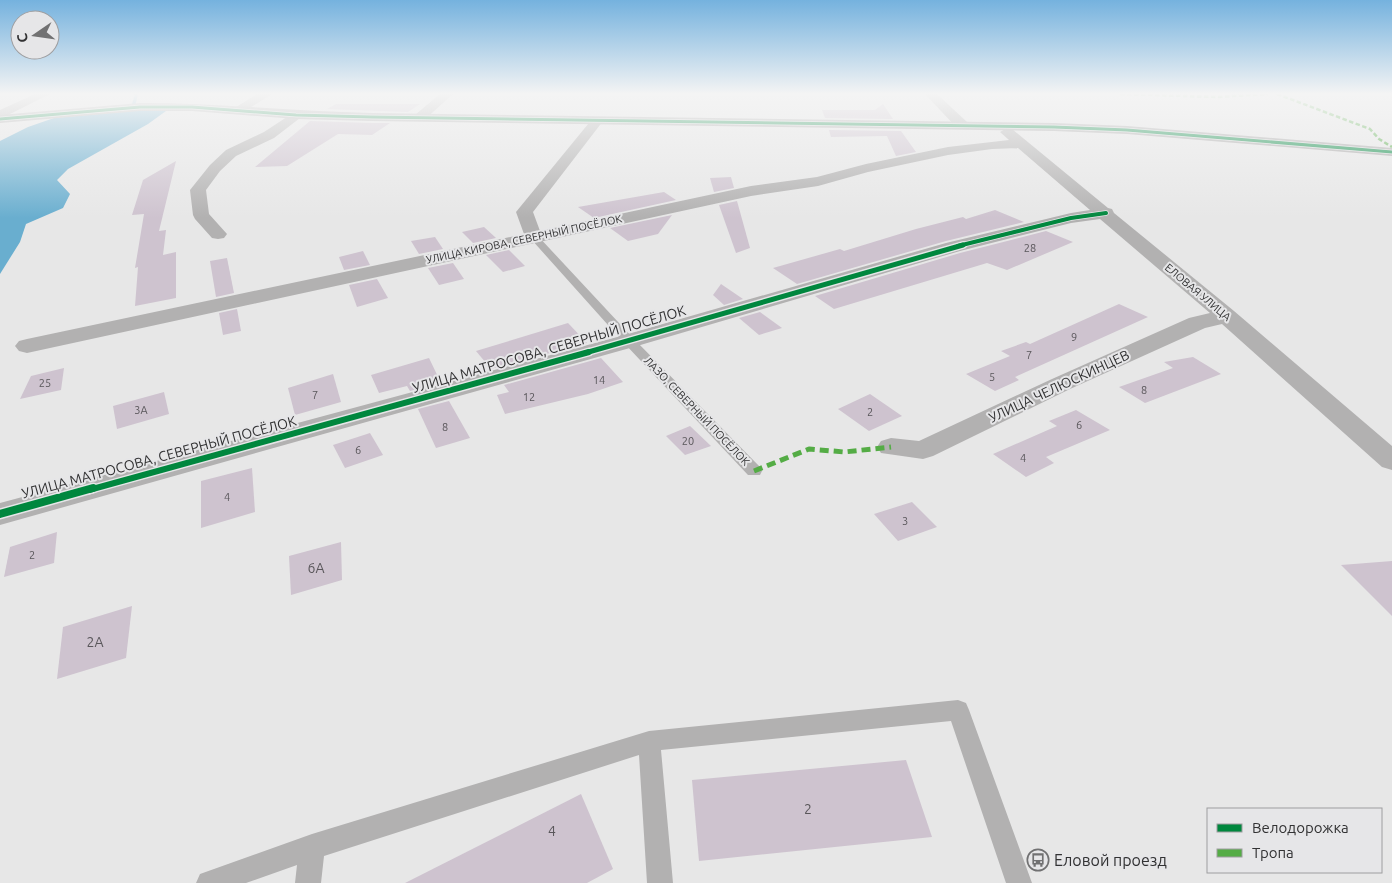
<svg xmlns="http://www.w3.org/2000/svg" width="1392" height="883" font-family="Ubuntu,sans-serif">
  <rect width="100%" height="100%" fill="#e7e7e7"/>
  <!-- water -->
  <polygon fill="#69aecf" points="132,111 166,111 148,124 68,169 57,180 70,194 63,208 26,224 20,242 0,274 0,141 28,127 54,118"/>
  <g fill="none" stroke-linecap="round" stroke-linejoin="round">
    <!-- stream -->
    <polygon fill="#69aecf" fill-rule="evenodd" points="135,94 138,94 134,111 132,112 130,111"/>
  </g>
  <!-- building -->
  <g fill="#cec3cf">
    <polygon points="336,104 420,104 408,112 327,109"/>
    <polygon points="883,104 893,119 825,118 822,110 875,110"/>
    <polygon points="310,121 372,123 390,123 372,135 338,134 287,166 255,167"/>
    <polygon points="829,130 901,131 916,152 896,156 887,136 831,137"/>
    <polygon points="176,161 159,231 166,230 163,255 176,252 176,298 135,306 138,267 135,268 144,214 132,215 143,180"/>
    <polygon points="731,177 734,188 714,192 710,178"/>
    <polygon points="664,192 676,200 594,218 578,207"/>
    <polygon points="737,201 750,248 736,253 719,205"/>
    <polygon points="995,210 1024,222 946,241 797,284 773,268 840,249 844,251 916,229 963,217 966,219"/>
    <polygon points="672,215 658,234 628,241 610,228"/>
    <polygon points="484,227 496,238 473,243 462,232"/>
    <polygon points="1046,231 1073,242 1007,270 987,263 834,309 815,296 960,253"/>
    <polygon points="435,237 443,249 419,254 411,241"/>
    <polygon points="509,250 525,266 503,272 486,255"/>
    <polygon points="363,251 370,265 344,270 339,257"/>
    <polygon points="227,258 234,293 216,297 210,261"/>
    <polygon points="453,263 464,279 439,285 428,268"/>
    <polygon points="377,279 388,298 357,307 349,285"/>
    <polygon points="721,284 743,299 724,305 713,295"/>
    <polygon points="1119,304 1148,317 1015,377 1019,380 995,391 966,374 1010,356 1001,351 1026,342 1030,344"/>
    <polygon points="237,309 241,331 223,335 219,313"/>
    <polygon points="760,312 782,328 759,335 739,318"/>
    <polygon points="568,323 587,343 491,369 476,351"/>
    <polygon points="1193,357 1221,374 1145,403 1119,387 1173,368 1164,362"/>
    <polygon points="429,358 441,383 410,391 407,386 379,393 371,375"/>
    <polygon points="601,358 623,382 588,394 505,414 497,395 509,392 504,385"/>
    <polygon points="64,368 61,390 20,399 31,376"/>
    <polygon points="333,374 341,402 295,415 288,388"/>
    <polygon points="164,392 169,414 117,429 113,406"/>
    <polygon points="870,394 902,416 869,431 838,409"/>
    <polygon points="449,401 470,438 436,448 418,409"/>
    <polygon points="1076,410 1110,430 1046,457 1054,463 1026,477 993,454 1057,426 1049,421"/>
    <polygon points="690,426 711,446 685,455 666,436"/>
    <polygon points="370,433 383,455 345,468 333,445"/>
    <polygon points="252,468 255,512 201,528 201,481"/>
    <polygon points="912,502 937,527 898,541 874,514"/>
    <polygon points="57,532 54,563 4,577 10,547"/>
    <polygon points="341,542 342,580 291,595 289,556"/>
    <polygon points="1392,561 1392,616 1341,565"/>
    <polygon points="132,606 126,658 57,679 63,627"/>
    <polygon points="906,760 932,837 699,861 692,780"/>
    <polygon points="581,794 613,869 587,883 405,883"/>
  </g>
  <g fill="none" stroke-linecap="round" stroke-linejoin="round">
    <!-- lane -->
    <g fill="#b2b1b1" fill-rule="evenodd">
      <polygon points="534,234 537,235 633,338 760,467 762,471 760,475 748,475 625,344 531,239 529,237"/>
      <polygon points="958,700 966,703 969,710 1032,883 1006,883 951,721 661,750 673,883 647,883 639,755 324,856 321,883 295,883 297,865 246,883 196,883 200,874 312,834 649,731"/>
    </g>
    <!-- street -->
    <g fill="#b2b1b1" fill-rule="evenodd">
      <polygon points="35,94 50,94 0,119 0,110"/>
      <polygon points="257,94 272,94 243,112 235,112 233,109"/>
      <polygon points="440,94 453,94 423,121 415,121 413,118 415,115"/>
      <polygon points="925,94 937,94 967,122 968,125 967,128 957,128"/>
      <polygon points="296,111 302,115 300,118 274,138 236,156 220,171 206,190 209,214 227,234 224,238 218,239 212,238 195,219 193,215 190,190 210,165 226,150 264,132"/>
      <polygon points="597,117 603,121 533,212 540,231 751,186 817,177 866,164 948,147 1009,140 1000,132 1007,128 1012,129 1108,208 1112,209 1114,213 1234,311 1392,446 1392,470 1382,467 1222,324 1205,328 1070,389 933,456 923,459 881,453 877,447 881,441 891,438 919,441 1052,379 1189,318 1210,313 1100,219 1071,223 960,251 637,346 0,525 0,503 621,336 946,243 1071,213 1090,210 1018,148 992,149 948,155 868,172 818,186 751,196 27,353 19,351 15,346 19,341 27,339 524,234 516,212 593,118"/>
    </g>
    <!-- secondary -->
    <path fill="#a8a7a7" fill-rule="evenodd" d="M140,103c77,0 155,8 232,10l682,10 73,3 265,22v8l-265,-22 -73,-3 -682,-10 -76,-2 -104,-8h-52l-140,12v-8z"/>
    <!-- quiet-far1 -->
    <g stroke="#54ac45" stroke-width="2.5" stroke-dasharray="4.5 2.5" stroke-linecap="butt">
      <polyline points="1120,94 1217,97 1268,94"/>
      <polyline points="1277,94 1370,129 1379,139 1392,147"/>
    </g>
    <!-- quiet -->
    <polyline stroke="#54ac45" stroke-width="5" stroke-dasharray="9 5" stroke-linecap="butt" points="754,471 809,449 844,452 891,447"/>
    <!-- cycleway-far4 casing -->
    <g stroke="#e6e6e8" stroke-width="4.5">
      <polyline id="cycleway-far4" points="0,119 140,107 192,107 296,115 372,117 1054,127 1127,130 1392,152"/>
    </g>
    <!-- cycleway-far3 casing -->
    <g stroke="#e6e6e8" stroke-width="5.5">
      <polyline id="cycleway-far3" points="958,246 1071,218 1106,213"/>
    </g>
    <!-- cycleway-far2 casing -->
    <g stroke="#e6e6e8" stroke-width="8">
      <polyline id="cycleway-far2" points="585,353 963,245"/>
    </g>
    <!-- cycleway-far1 casing -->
    <g stroke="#e6e6e8" stroke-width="9">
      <polyline id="cycleway-far1" points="89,490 589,352"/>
    </g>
    <!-- cycleway casing -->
    <g stroke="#e6e6e8" stroke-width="11">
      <polyline id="cycleway" points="0,514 93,488"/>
    </g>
    <!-- cycleway-far4 -->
    <use href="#cycleway-far4" stroke="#00873e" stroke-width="3"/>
    <!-- cycleway-far3 -->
    <use href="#cycleway-far3" stroke="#00873e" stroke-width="4"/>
    <!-- cycleway-far2 -->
    <use href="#cycleway-far2" stroke="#00873e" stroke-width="5"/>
    <!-- cycleway-far1 -->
    <use href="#cycleway-far1" stroke="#00873e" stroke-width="6"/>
    <!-- cycleway -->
    <use href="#cycleway" stroke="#00873e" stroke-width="8"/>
  </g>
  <!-- sky -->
  <linearGradient id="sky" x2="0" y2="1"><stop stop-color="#75b2de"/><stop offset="0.43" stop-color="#f4f4f4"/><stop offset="1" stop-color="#f4f4f4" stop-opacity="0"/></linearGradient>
  <rect width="1392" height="218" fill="url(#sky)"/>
  <!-- icons -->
  <defs>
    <g id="bus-ring" transform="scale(1.125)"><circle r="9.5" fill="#e6e6e8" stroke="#717172" stroke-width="1.5"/><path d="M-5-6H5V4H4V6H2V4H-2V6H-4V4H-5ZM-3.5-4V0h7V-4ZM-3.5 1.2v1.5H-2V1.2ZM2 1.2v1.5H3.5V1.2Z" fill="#717172"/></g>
  </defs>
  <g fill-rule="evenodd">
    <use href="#bus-ring" x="1038" y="860"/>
  </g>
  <g text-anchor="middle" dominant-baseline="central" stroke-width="4" stroke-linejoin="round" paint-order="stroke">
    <!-- far-street labels -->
    <g font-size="11" fill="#323233" stroke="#e6e6e8">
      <text transform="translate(524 239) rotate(-12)">УЛИЦА КИРОВА, СЕВЕРНЫЙ ПОСЁЛОК</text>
      <text transform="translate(1198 292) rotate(40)">ЕЛОВАЯ УЛИЦА</text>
      <text transform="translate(697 411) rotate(46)">ЛАЗО, СЕВЕРНЫЙ ПОСЁЛОК</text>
    </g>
    <!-- number labels -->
    <g font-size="11" fill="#59565a">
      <text x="1030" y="248">28</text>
      <text x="1074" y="337">9</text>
      <text x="1029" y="355">7</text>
      <text x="992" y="377">5</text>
      <text x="599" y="380">14</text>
      <text x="45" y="383">25</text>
      <text x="1144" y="390">8</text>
      <text x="315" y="395">7</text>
      <text x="529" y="397">12</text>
      <text x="141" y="410">3А</text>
      <text x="870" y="412">2</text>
      <text x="1079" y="425">6</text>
      <text x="445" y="427">8</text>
      <text x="688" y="441">20</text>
      <text x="358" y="450">6</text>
      <text x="1023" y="458">4</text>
      <text x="227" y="497">4</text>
      <text x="905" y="521">3</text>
      <text x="32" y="555">2</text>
    </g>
    <!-- street labels -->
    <g font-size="14" fill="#323233" stroke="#e6e6e8">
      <text transform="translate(549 349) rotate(-16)">УЛИЦА МАТРОСОВА, СЕВЕРНЫЙ ПОСЁЛОК</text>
      <text transform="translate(1059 386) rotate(-25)">УЛИЦА ЧЕЛЮСКИНЦЕВ</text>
      <text transform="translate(159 457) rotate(-15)">УЛИЦА МАТРОСОВА, СЕВЕРНЫЙ ПОСЁЛОК</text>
    </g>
    <!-- near-number labels -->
    <g font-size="14" fill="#59565a">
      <text x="316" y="568">6А</text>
      <text x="95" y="642">2А</text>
      <text x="808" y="809">2</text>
      <text x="552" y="831">4</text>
    </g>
    <!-- near-poi labels -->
    <g font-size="16" fill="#323233" stroke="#e6e6e8" text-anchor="start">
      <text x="1054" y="860">Еловой проезд</text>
    </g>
  </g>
  <!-- legend -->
  <rect x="1207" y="808" width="175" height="65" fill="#e6e6e8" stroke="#9e9ea0"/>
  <rect x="1217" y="824" width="25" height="8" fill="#00873e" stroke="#9e9ea0"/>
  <text x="1252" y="833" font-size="15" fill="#323233">Велодорожка</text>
  <rect x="1217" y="849" width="25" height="8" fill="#54ac45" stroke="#9e9ea0"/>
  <text x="1252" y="858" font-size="15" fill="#323233">Тропа</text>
  <!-- north arrow -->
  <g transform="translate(35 35) rotate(257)"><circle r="24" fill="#e6e6e8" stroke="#9e9ea0"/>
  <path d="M0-4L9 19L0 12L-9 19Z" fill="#717172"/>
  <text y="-8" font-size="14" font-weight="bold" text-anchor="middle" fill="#323233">С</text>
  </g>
</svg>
